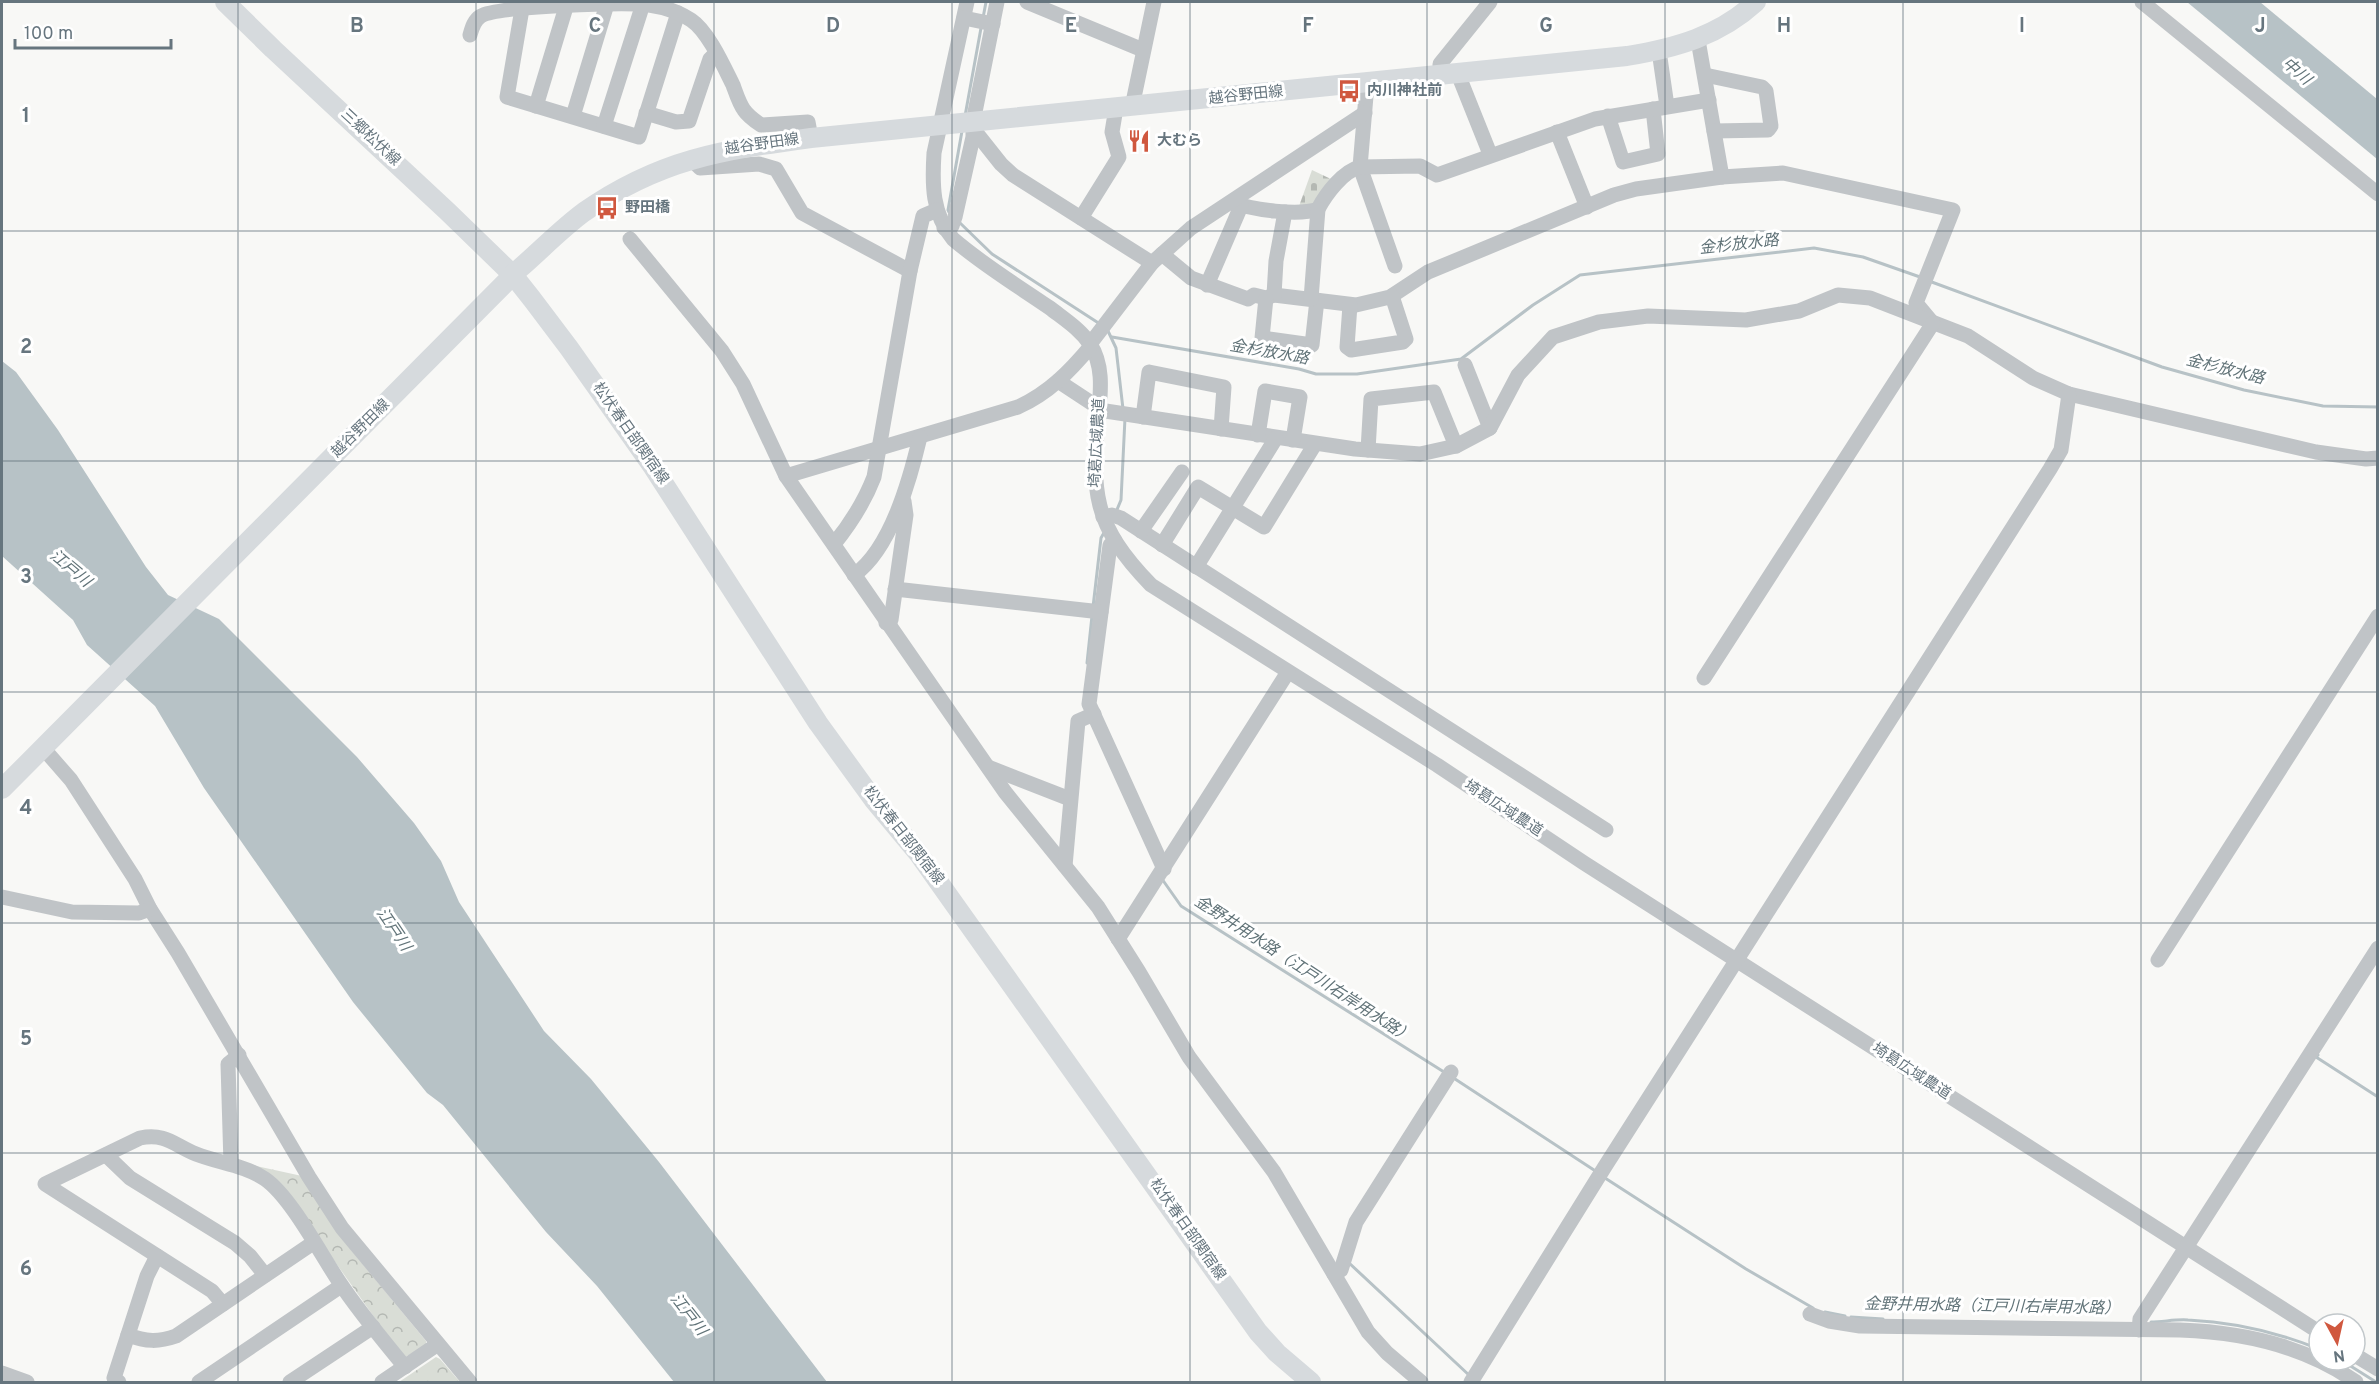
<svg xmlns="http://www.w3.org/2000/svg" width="2379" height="1384" font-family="Overpass,'Noto Sans JP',sans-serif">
  <defs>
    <pattern id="cemetery-stones" width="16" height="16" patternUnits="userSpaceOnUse" patternTransform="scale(1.5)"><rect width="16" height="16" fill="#d9ddd6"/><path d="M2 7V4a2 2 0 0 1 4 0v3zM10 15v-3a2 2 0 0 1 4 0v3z" fill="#b4b8b3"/></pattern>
    <pattern id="park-crowns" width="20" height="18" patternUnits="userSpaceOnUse" patternTransform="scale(1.5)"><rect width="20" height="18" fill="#d9ddd6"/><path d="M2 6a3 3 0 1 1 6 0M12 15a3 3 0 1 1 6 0" fill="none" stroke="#b4b8b3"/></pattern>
  </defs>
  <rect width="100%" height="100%" fill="#f8f8f6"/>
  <!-- cemetery -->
  <polygon fill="url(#cemetery-stones)" points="1312,170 1333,180 1315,204 1298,209"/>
  <!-- park -->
  <g fill="url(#park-crowns)">
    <polygon points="243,1163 302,1176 352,1251 426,1341 426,1346 403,1358 285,1191"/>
    <polygon points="436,1357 440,1359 460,1382 399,1382"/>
  </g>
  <!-- water -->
  <g fill="#b7c2c6">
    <polygon points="2187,2 2260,2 2377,99 2377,159"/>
    <polygon points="2,361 16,372 58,430 146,567 168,595 219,619 357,757 414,823 441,861 459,902 544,1031 591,1079 659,1162 827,1382 674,1382 597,1286 546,1232 443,1105 427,1093 353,1002 204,788 155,706 87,645 73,620 2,556"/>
  </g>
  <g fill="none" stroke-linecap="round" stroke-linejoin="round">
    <!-- stream -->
    <g stroke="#b7c2c6" stroke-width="3">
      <polyline points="983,18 986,2"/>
      <polyline points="965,116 981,28"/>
      <polyline points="949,212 948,210 962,131"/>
      <polyline points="958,221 992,254 1100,324"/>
      <polyline points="1929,281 2162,367 2244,390 2323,406 2378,407"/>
      <polyline points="1108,331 1116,348 1123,409"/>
      <polyline points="1112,337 1299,369 1316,374 1357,374 1461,359 1533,305 1580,275 1814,248 1863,257 1920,277"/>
      <polyline points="1116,512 1121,500 1125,418"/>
      <polyline points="1093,607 1101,538 1105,531"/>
      <polyline points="1087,663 1092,616"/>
      <polyline points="1162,879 1181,906 1444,1072"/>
      <polyline points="2318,1055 2316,1057 2378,1097"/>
      <polyline points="1452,1077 1597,1172"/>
      <polyline points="1605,1178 1746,1269 1813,1308"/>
      <polyline points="1348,1262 1470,1376"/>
      <polyline points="1825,1312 1845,1316"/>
      <polyline points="1851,1317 1883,1319"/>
      <path d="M2151,1322c12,0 25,-3 37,-2 45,2 89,12 131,29"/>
      <polyline points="2341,1360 2376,1382"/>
    </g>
    <!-- minor -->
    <g stroke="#c0c4c7" stroke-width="15">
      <path d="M967,2l-33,151c-2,32 -2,61 19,86 30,26 65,47 97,69 14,11 30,21 40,36 13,20 11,44 9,67 -8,81 -7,113 52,174l286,180 147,98 735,469"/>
      <polyline points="1027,2 1143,50"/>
      <polyline points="2142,2 2378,194"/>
      <polyline points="522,9 507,97 639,137 678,13"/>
      <polyline points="964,18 993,24"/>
      <path d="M470,35c2,-7 4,-15 11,-19 16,-10 145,-14 168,-11 14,2 30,7 42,15 17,11 33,47 42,65 3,8 6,18 11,25 4,6 11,11 17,15l47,-3 3,16"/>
      <polyline points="1698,40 1722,177"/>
      <polyline points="1659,51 1667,106"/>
      <polyline points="1458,74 1490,154"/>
      <polyline points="1440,75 1440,64 1490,2"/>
      <polyline points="1705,75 1762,87 1766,91 1771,126 1768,130 1714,131"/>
      <polyline points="1367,84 1360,167 1395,266"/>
      <polyline points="536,106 566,7"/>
      <polyline points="1132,107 1154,2"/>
      <polyline points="646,113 676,122 689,121 710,59 716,53"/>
      <polyline points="573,116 607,4"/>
      <polyline points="1608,116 1623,162 1658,154 1653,109"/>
      <polyline points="604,126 643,4"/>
      <polyline points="974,130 1001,164 1013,175 1152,263"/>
      <polyline points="1557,132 1587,207"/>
      <polyline points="691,159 700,168 759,164 776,169 802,213 910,271"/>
      <path d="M1233,202c18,8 66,14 85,7 8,-15 25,-38 42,-42l60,-1 17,9 158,-56 114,-19"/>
      <polyline points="1081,218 1119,157 1112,132 1116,108"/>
      <polyline points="944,228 952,226 955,217 973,137 973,122 997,2"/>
      <polyline points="630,239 722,351 743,384 786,476 1005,792 1098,907 1139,972 1189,1057 1274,1172 1368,1332 1387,1353 1421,1382"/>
      <polyline points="1162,254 1191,278 1248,299 1254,295 1266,298 1274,295 1356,305 1390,297 1428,272 1614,195 1636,189 1722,177 1783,173 1953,210 1916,303 1931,321"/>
      <polyline points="1207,285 1241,206"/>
      <polyline points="1274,295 1276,261 1285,212"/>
      <polyline points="1266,298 1262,338 1312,345 1317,300"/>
      <polyline points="1311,299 1318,209"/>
      <polyline points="1350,305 1347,347 1351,350 1403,342 1406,339 1392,296"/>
      <polyline points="1090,344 1152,263 1191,228 1365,113"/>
      <polyline points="1465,365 1490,428"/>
      <polyline points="1058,381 1099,408"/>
      <polyline points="1099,410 1355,449 1420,454 1456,446 1490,428 1518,375 1553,337 1599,322 1648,316 1746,320 1799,311 1838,295 1870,298 1968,336 2033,378 2069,394 2316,452 2366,459 2378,458"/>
      <polyline points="1143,417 1149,372 1224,387 1221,429"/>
      <polyline points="1258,435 1265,391 1300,397 1293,440"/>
      <polyline points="1368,450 1371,399 1434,392 1456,446"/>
      <path d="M786,476l232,-69c31,-14 52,-36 73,-61"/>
      <polyline points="1103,517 1112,515 1121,518 1606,830"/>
      <polyline points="1141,531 1182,472"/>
      <polyline points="1115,541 1110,545 1089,704 1164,869"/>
      <path d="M834,544c17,-21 30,-41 40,-67l36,-206 13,-55 14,-6"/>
      <polyline points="1162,545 1198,487 1264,527 1315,444"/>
      <polyline points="1196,567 1276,438"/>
      <path d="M854,575c37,-26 56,-96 66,-138"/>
      <polyline points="895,589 1101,612"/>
      <polyline points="886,623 891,620 906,515 904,501"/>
      <polyline points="1704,678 1933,323"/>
      <polyline points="43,748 71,780 135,879 150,909 178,953 309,1177 342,1228 470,1382"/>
      <polyline points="988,767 1070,799"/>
      <polyline points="1065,866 1078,721 1094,714"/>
      <polyline points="2,897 72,912 139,913 150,909"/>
      <polyline points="1118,939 1288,672"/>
      <polyline points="2158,960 2378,616"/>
      <polyline points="106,1155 130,1178 235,1243 250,1256 265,1275"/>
      <polyline points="231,1164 228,1064 239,1055"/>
      <polyline points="1334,1274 1341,1270 1356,1222 1451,1072"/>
      <path d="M223,1304l-11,-13 -167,-107 95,-46c26,-5 34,7 56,16 23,9 48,11 69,25 26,18 56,76 75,104 20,30 43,57 65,84"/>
      <path d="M1810,1314l19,7 31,5 320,4c61,2 125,16 176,52"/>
      <polyline points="2139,1330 2140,1319 2378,948"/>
      <path d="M128,1335c18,7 31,7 48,1l137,-93"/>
      <polyline points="2355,1355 2378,1369"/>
      <polyline points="2,1373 27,1382"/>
      <polyline points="119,1382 114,1378 147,1276 157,1256"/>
      <polyline points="199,1382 341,1286"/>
      <polyline points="290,1382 373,1327"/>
      <polyline points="382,1382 438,1344"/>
      <polyline points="1471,1382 1604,1168 2050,469 2061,450 2069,394"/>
    </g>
    <!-- major -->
    <g stroke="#d6dadd" stroke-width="20">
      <polyline points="225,2 273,49 447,211 513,275 532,299 569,348 653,467 818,723 873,799 918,853 1258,1332 1277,1353 1311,1382"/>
      <path d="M2,789l517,-520c22,-19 42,-40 65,-57 76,-53 138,-62 227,-74l816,-82c49,-8 92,-20 129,-54"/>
    </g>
  </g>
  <!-- grid -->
  <path fill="none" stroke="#66757e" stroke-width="1.5" stroke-opacity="0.55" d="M238,2v1380M476,2v1380M714,2v1380M952,2v1380M1190,2v1380M1427,2v1380M1665,2v1380M1903,2v1380M2141,2v1380M2,231h2376M2,461h2376M2,692h2376M2,923h2376M2,1153h2376"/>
  <!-- icons -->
  <defs>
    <g id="bus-bare" transform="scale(1.8)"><path d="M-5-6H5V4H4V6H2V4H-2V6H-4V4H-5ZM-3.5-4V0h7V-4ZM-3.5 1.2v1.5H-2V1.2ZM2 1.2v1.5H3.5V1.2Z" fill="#d0583f" stroke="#fff" stroke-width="2.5" paint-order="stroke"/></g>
    <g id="restaurant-bare" transform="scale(1.8)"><path d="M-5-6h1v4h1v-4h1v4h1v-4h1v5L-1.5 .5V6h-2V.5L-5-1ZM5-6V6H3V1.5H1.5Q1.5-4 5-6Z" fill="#d0583f" stroke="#fff" stroke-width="2.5" paint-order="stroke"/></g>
  </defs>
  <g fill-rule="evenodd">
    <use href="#bus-bare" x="1349" y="91"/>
    <use href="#restaurant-bare" x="1139" y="141"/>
    <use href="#bus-bare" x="607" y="208"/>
  </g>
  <g text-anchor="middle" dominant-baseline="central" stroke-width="6" stroke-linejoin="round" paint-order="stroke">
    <!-- poi labels -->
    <g font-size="15" font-weight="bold" fill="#66757e" stroke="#fff" text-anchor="start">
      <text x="1367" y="91">内川神社前</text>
      <text x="1157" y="141">大むら</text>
      <text x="625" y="208">野田橋</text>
    </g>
    <!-- street labels -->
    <g font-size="15" fill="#66757e" stroke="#fff">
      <text transform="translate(1246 96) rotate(-6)">越谷野田線</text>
      <text transform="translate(370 138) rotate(43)">三郷松伏線</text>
      <text transform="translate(762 145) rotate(-8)">越谷野田線</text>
      <text transform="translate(361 429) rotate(-45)">越谷野田線</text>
      <text transform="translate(630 434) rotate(55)">松伏春日部関宿線</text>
      <text transform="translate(1098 443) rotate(-87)">埼葛広域農道</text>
      <text transform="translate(1503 809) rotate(33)">埼葛広域農道</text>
      <text transform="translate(903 836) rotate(52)">松伏春日部関宿線</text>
      <text transform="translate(1911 1072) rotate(33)">埼葛広域農道</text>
      <text transform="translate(1187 1230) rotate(55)">松伏春日部関宿線</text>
    </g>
    <!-- water labels -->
    <g font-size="16" font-style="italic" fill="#617378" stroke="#fff">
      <text transform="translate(2296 72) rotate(41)">中川</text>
      <text transform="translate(1739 245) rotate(-6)">金杉放水路</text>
      <text transform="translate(1269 353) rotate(10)">金杉放水路</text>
      <text transform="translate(2225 370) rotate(14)">金杉放水路</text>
      <text transform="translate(70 569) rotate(40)">江戸川</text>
      <text transform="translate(393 930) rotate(56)">江戸川</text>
      <text transform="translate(1303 970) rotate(33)">金野井用水路（江戸川右岸用水路）</text>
      <text transform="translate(1992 1307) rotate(1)">金野井用水路（江戸川右岸用水路）</text>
      <text transform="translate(688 1315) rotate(52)">江戸川</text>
    </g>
  </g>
  <g font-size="20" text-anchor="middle" font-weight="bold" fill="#66757e" stroke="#fff" stroke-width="6" stroke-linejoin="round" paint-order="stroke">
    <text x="357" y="32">B</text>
    <text x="595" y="32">C</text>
    <text x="833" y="32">D</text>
    <text x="1071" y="32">E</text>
    <text x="1308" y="32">F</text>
    <text x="1546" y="32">G</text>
    <text x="1784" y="32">H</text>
    <text x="2022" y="32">I</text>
    <text x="2260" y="32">J</text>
    <text x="26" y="122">1</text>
    <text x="26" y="353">2</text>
    <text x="26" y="583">3</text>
    <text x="26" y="814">4</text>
    <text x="26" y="1045">5</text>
    <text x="26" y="1275">6</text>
  </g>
  <!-- border -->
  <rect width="2379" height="1384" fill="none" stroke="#66757e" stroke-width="6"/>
  <!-- north arrow -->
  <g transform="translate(2337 1342) rotate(172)"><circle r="28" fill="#ffffff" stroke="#c2c8cb" stroke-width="1.5"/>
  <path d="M0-4.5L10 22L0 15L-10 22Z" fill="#d0583f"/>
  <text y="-9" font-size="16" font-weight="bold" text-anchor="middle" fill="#66757e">N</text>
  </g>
  <!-- scale -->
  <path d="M15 39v9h156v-9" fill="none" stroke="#66757e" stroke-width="3"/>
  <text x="24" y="39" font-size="18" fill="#66757e" stroke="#ffffff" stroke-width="4.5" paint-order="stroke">100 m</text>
</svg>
